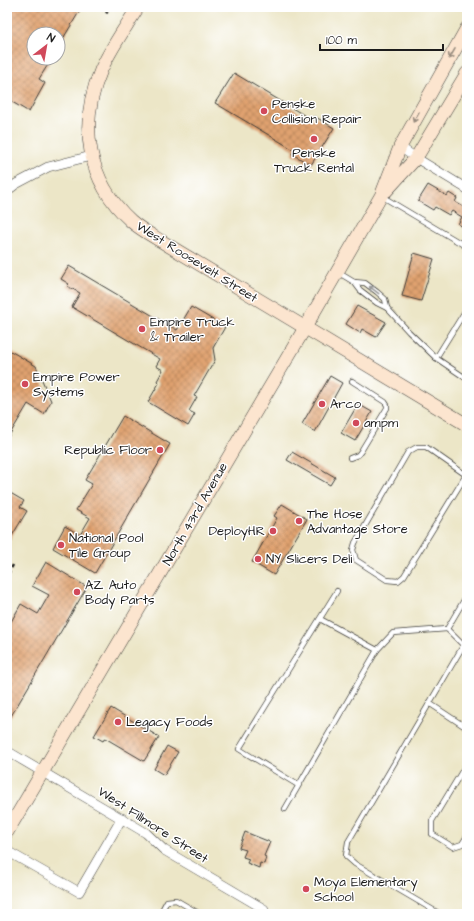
<svg xmlns="http://www.w3.org/2000/svg" width="474" height="921" font-family="'Architects Daughter',sans-serif">
  <defs>
    <pattern id="building-cross-hatch" width="8" height="8" patternUnits="userSpaceOnUse"><rect width="8" height="8" fill="#e0a26f"/><path d="M0 0l8 8M0 8l8-8" fill="none" stroke="#b5835a"/></pattern>
  </defs>
  <rect width="100%" height="100%" fill="#fff"/>
  <filter id="ink" filterUnits="userSpaceOnUse"><feTurbulence type="fractalNoise" baseFrequency=".025" numOctaves="2"/><feDisplacementMap in="SourceGraphic" scale="8" xChannelSelector="R" yChannelSelector="G"/><feConvolveMatrix kernelMatrix="1 2 1 2 8 2 1 2 1" color-interpolation-filters="sRGB"/></filter>
  <filter id="wash" filterUnits="userSpaceOnUse"><feTurbulence type="fractalNoise" baseFrequency=".012" numOctaves="4" result="noise"/><feDisplacementMap in="SourceGraphic" scale="16" xChannelSelector="R" yChannelSelector="G"/><feGaussianBlur stdDeviation="0.9" result="paint"/><feColorMatrix in="noise" values="0 0 0 0 0 0 0 0 0 0 0 0 0 0 0 0 0 1.4 0 .05"/><feComposite in="paint" operator="in"/></filter>
  <g filter="url(#wash)">
    <rect width="100%" height="100%" fill="#ece6c7"/>
    <g id="blocks">
      <!-- building -->
      <g fill="url(#building-cross-hatch)">
        <polygon points="7,7 82,7 58,47 58,34 34,34 34,58 52,58 39,79 45,83 29,112 7,99 7,95 12,86 7,83"/>
        <polygon points="234,73 312,120 314,116 334,128 311,165 292,154 294,150 215,103"/>
        <polygon points="428,185 447,196 449,193 457,198 455,202 467,209 467,229 458,224 462,217 452,211 449,215 435,207 433,210 418,201"/>
        <polygon points="414,253 434,259 421,301 402,296"/>
        <polygon points="69,266 177,330 191,307 225,327 213,348 215,360 194,396 197,397 189,411 195,414 188,426 148,402 159,383 157,381 163,370 156,366 160,359 72,307 80,293 67,286 69,284 61,279"/>
        <polygon points="357,306 386,322 376,337 362,329 360,333 346,324"/>
        <polygon points="7,349 36,366 51,401 44,414 28,404 7,439"/>
        <polygon points="330,376 342,383 315,432 302,424"/>
        <polygon points="358,404 372,412 355,441 341,433"/>
        <polygon points="123,416 170,444 95,573 53,548 65,526 80,535 90,518 76,510 92,484 85,480"/>
        <polygon points="292,452 335,477 330,485 287,460"/>
        <polygon points="7,491 24,501 20,507 27,511 7,544"/>
        <polygon points="282,504 307,519 274,575 252,562 277,518 274,516"/>
        <polygon points="46,562 87,587 7,723 7,629 21,604 38,614 49,595 32,586"/>
        <polygon points="111,708 159,737 144,761 105,738 103,741 94,736"/>
        <polygon points="167,746 178,752 164,775 154,769"/>
        <polygon points="245,832 270,842 264,856 266,857 264,864 260,863 259,868 247,863 249,859 243,857 246,850 239,848"/>
      </g>
    </g>
  </g>
  <g filter="url(#ink)">
    <use href="#blocks" fill-opacity="0" stroke="#3b3a36" stroke-width="1"/>
    <g fill="none" stroke-linecap="round" stroke-linejoin="round">
      <!-- lane casing -->
      <g stroke="#3b3a36" stroke-width="6">
        <g id="lane">
          <polyline points="383,197 467,247"/>
          <polyline points="339,273 354,282 360,290 377,303 387,308 409,332 436,358 467,379"/>
          <polyline points="354,282 365,283 377,292 385,299 387,308"/>
          <polyline points="436,358 467,308"/>
          <polygon points="417,447 426,447 466,475 404,576 398,581 387,580 356,560 353,550 355,543 408,452"/>
          <polyline points="350,458 358,455 361,451 387,408 387,405 385,402 352,381"/>
          <polyline points="320,619 377,650"/>
          <polyline points="447,629 467,649"/>
          <polyline points="429,703 467,728"/>
          <polyline points="467,763 432,821 432,834 453,847 462,844 467,836"/>
          <polyline points="298,785 239,749 337,591"/>
          <polyline points="285,809 377,650 393,633 447,629 467,595"/>
          <polyline points="160,914 167,901 176,900 200,914"/>
          <polyline points="440,914 355,864 346,856 348,842 463,646"/>
        </g>
      </g>
      <!-- street casing -->
      <g stroke="#3b3a36" stroke-width="10">
        <g id="street">
          <polyline points="400,147 416,158 467,189"/>
          <polyline points="7,191 16,184 48,167 91,156"/>
          <polyline points="7,751 146,833 164,850 264,909"/>
          <polyline points="7,851 79,892 122,818"/>
        </g>
      </g>
      <!-- secondary casing -->
      <g stroke="#3b3a36" stroke-width="14">
        <g id="secondary">
          <path d="M138,7c-12,20 -28,42 -37,63 -23,54 -14,111 30,151 9,8 20,14 30,20l306,184"/>
          <polyline points="386,191 416,158 467,73"/>
          <polyline points="7,832 299,338 381,196 400,147 467,28"/>
        </g>
      </g>
      <!-- lane -->
      <use href="#lane" stroke="#fff" stroke-width="4.5"/>
      <!-- street -->
      <use href="#street" stroke="#fff" stroke-width="9"/>
      <!-- secondary -->
      <use href="#secondary" stroke="#fce5cf" stroke-width="13"/>
      <!-- rail -->
      <g stroke="#1c1c1c" stroke-width="2.5" stroke-dasharray="6 3" stroke-linecap="butt">
        <polyline points="98,7 108,13"/>
        <polyline points="7,576 13,565"/>
      </g>
    </g>
    <!-- one-way arrows -->
    <defs><path id="oneway-shaft" d="M-6 0H5M1.5-3L5.5 0L1.5 3" fill="none" stroke-width="1.6" stroke-linecap="round" stroke-linejoin="round"/></defs>
    <g stroke="#978b7e">
      <use href="#oneway-shaft" transform="translate(452 54) rotate(120)"/>
      <use href="#oneway-shaft" transform="translate(416 117) rotate(119)"/>
    </g>
    <use stroke="#999" href="#oneway-shaft" transform="translate(374 290) rotate(-142)"/>
  </g>
  <!-- markers -->
  <g fill="#d1495b" stroke="#fff" stroke-width="1.5">
    <circle cx="264" cy="111" r="4"/>
    <circle cx="314" cy="139" r="4"/>
    <circle cx="142" cy="329" r="4"/>
    <circle cx="25" cy="384" r="4"/>
    <circle cx="322" cy="404" r="4"/>
    <circle cx="356" cy="423" r="4"/>
    <circle cx="160" cy="450" r="4"/>
    <circle cx="299" cy="521" r="4"/>
    <circle cx="273" cy="531" r="4"/>
    <circle cx="61" cy="545" r="4"/>
    <circle cx="258" cy="559" r="4"/>
    <circle cx="77" cy="592" r="4"/>
    <circle cx="118" cy="722" r="4"/>
    <circle cx="306" cy="889" r="4"/>
  </g>
  <g text-anchor="middle" dominant-baseline="central" stroke-width="3" stroke-linejoin="round" paint-order="stroke">
    <!-- poi labels -->
    <g font-size="13" fill="#1c1c1c" stroke="#fff" text-anchor="start">
      <text x="272" y="104">Penske<tspan x="272" dy="15">Collision Repair</tspan></text>
      <text x="314" y="153" text-anchor="middle">Penske<tspan x="314" dy="15">Truck Rental</tspan></text>
      <text x="150" y="322">Empire Truck<tspan x="150" dy="15">&amp; Trailer</tspan></text>
      <text x="33" y="377">Empire Power<tspan x="33" dy="15">Systems</tspan></text>
      <text x="330" y="404">Arco</text>
      <text x="364" y="423">ampm</text>
      <text x="152" y="450" text-anchor="end">Republic Floor</text>
      <text x="307" y="514">The Hose<tspan x="307" dy="15">Advantage Store</tspan></text>
      <text x="265" y="531" text-anchor="end">DeployHR</text>
      <text x="69" y="538">National Pool<tspan x="69" dy="15">Tile Group</tspan></text>
      <text x="266" y="559">NY Slicers Deli</text>
      <text x="85" y="585">AZ Auto<tspan x="85" dy="15">Body Parts</tspan></text>
      <text x="126" y="722">Legacy Foods</text>
      <text x="314" y="882">Moya Elementary<tspan x="314" dy="15">School</tspan></text>
    </g>
    <!-- street labels -->
    <g font-size="13" fill="#1c1c1c" stroke="#fff">
      <text transform="translate(197 262) rotate(32)">West Roosevelt Street</text>
      <text transform="translate(195 514) rotate(-60)">North 43rd Avenue</text>
      <text transform="translate(153 825) rotate(33)">West Fillmore Street</text>
    </g>
  </g>
  <!-- margin -->
  <rect width="474" height="921" fill="none" stroke="#fff" stroke-width="24"/>
  <!-- north arrow -->
  <g transform="translate(46 46) rotate(31)"><circle r="19" fill="#ffffff" stroke="#a4a4a4"/>
  <path d="M0-3L7 15L0 10L-7 15Z" fill="#d1495b"/>
  <text y="-6" font-size="11" font-weight="bold" text-anchor="middle" fill="#1c1c1c">N</text>
  </g>
  <!-- scale -->
  <path d="M320 44v6h123v-6" fill="none" stroke="#1c1c1c" stroke-width="2"/>
  <text x="326" y="44" font-size="12" fill="#1c1c1c" stroke="#ffffff" stroke-width="3" paint-order="stroke">100 m</text>
</svg>
